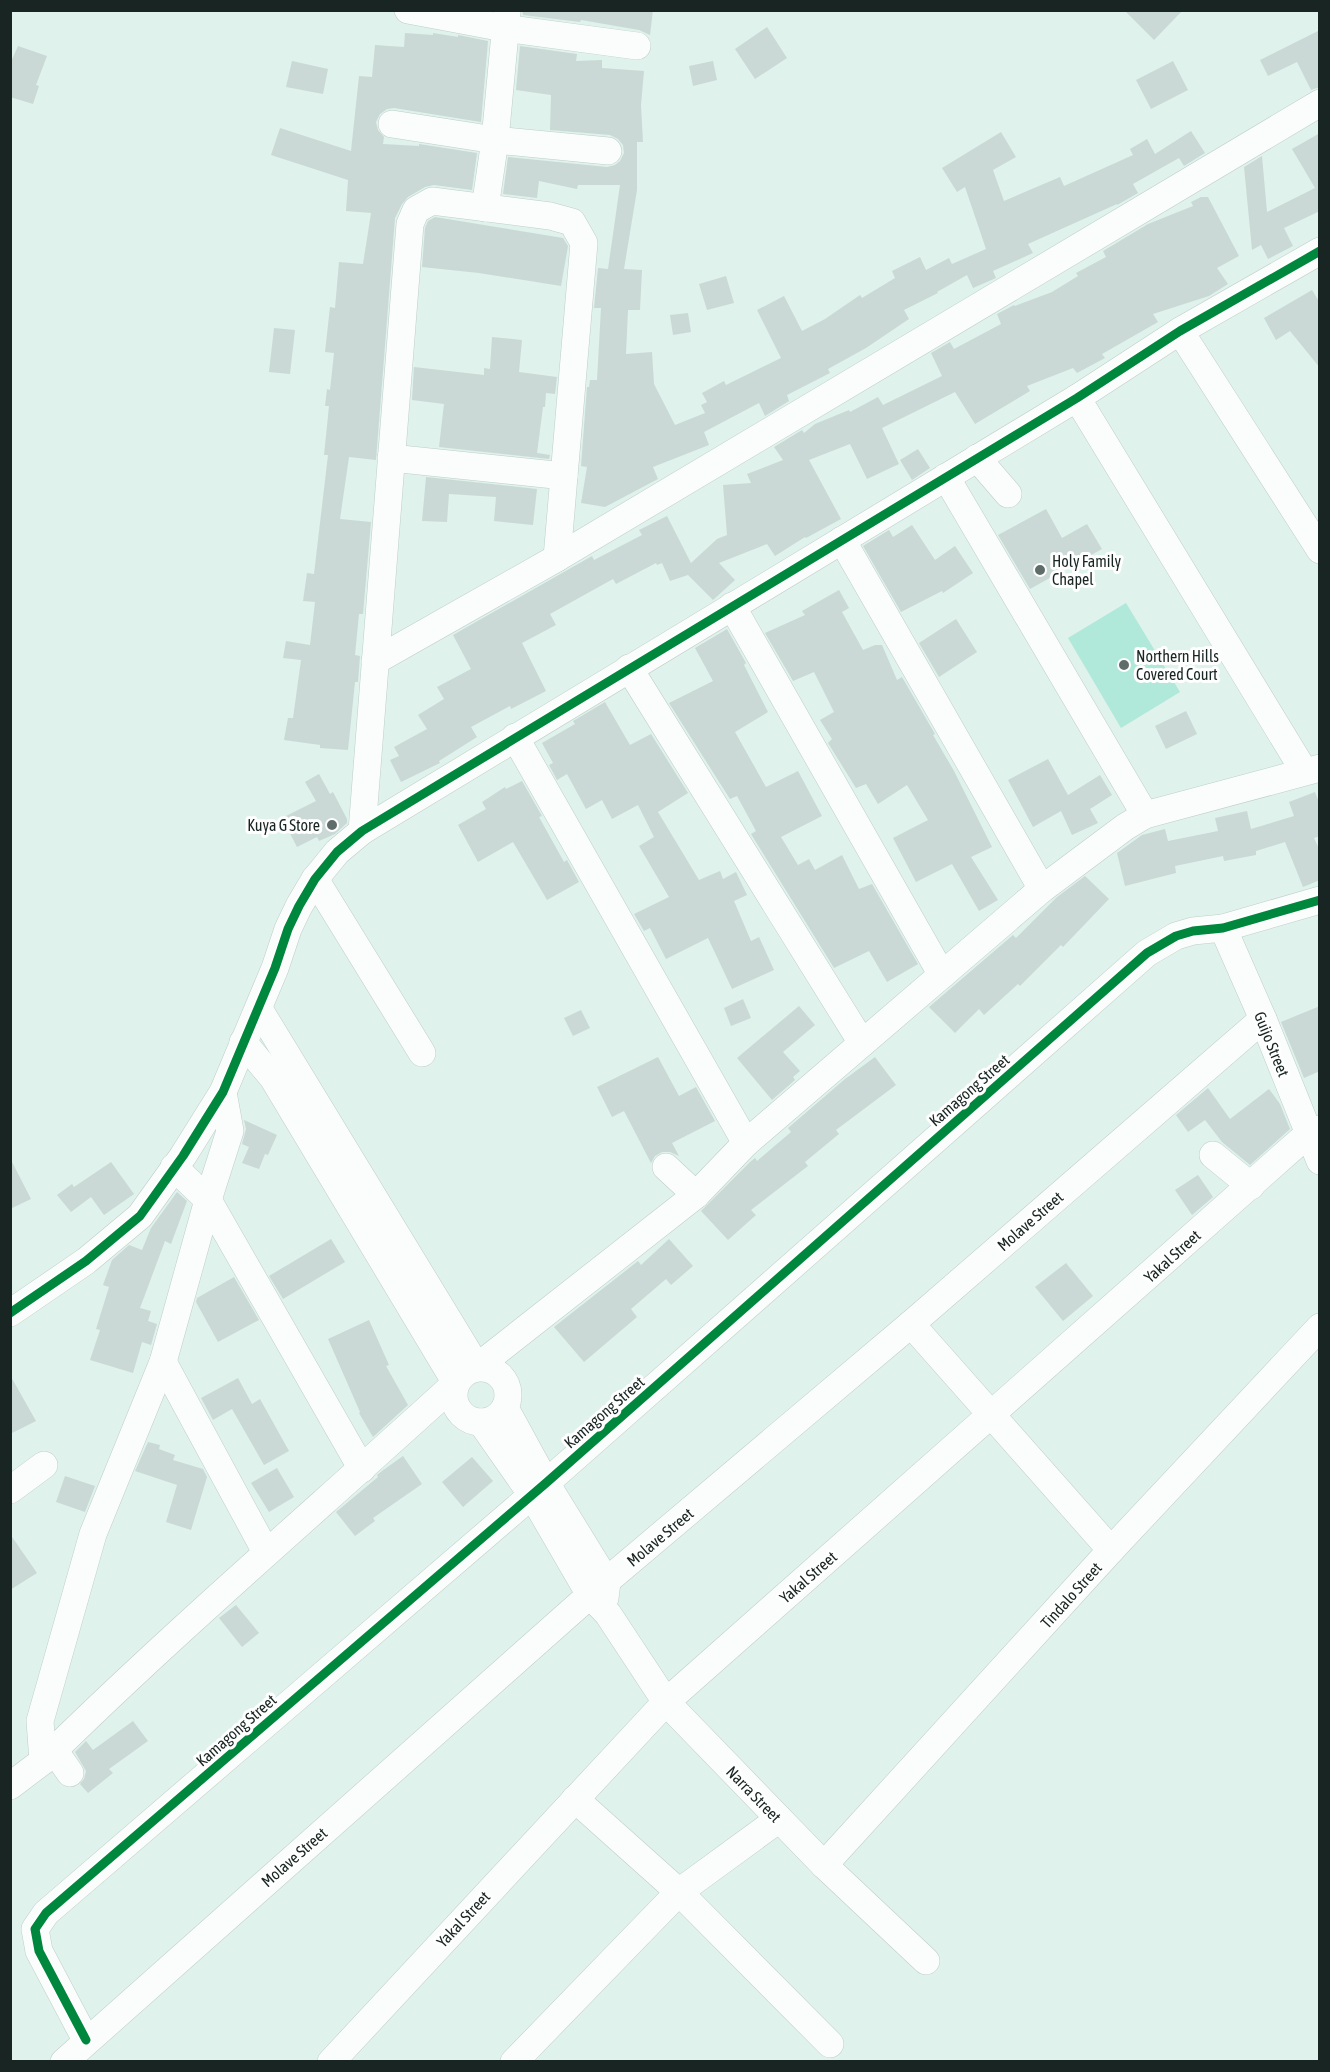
<svg xmlns="http://www.w3.org/2000/svg" width="1330" height="2072" font-family="'Asap Condensed',sans-serif">
  <rect width="100%" height="100%" fill="#dff2ec"/>
  <!-- green -->
  <polygon fill="#b0e8d9" points="1126,603 1180,692 1121,728 1068,638"/>
  <!-- building -->
  <g fill="#cad9d5">
    <polygon points="522,10 653,10 650,35 639,30 581,20 580,22 523,15"/>
    <polygon points="1124,10 1183,10 1154,40"/>
    <polygon points="767,27 787,58 755,79 735,49"/>
    <polygon points="1320,30 1320,87 1311,90 1297,62 1268,76 1260,60"/>
    <polygon points="405,33 433,35 433,33 458,37 458,35 488,41 481,122 394,108 387,109 380,114 376,122 378,130 384,137 383,144 419,146 419,144 477,153 472,190 434,185 425,187 408,197 402,204 395,218 376,460 349,457 340,519 371,522 363,614 359,614 355,655 360,656 358,682 355,682 348,750 320,748 320,745 284,740 288,718 293,718 301,660 283,658 286,641 310,645 315,602 303,601 307,573 314,574 328,455 324,455 329,406 325,406 327,389 330,390 334,353 325,352 330,307 335,308 339,262 363,264 371,213 346,211 348,180 271,155 280,128 351,151 359,76 372,77 375,45 404,47"/>
    <polygon points="18,46 47,56 36,85 39,86 33,104 10,97 10,64"/>
    <polygon points="520,46 577,54 576,61 602,60 602,68 644,71 641,105 643,142 637,142 637,190 624,269 642,270 640,310 628,310 626,354 652,352 654,384 675,425 705,413 701,405 707,402 702,393 724,381 726,385 781,358 757,310 784,296 802,331 825,319 860,295 862,298 895,278 892,271 920,257 926,270 949,258 952,264 986,249 965,187 957,192 942,168 1001,132 1016,157 993,170 1004,201 1060,177 1064,186 1133,155 1130,149 1147,139 1155,154 1191,131 1205,153 1184,166 1179,158 1133,184 1138,193 1117,205 1117,204 1028,244 1033,253 993,271 996,278 973,288 967,275 937,292 938,293 904,310 909,319 866,348 828,369 830,373 787,395 789,401 765,416 759,403 704,432 709,445 653,467 658,479 605,507 581,503 587,467 581,466 587,387 589,387 590,380 597,380 601,308 594,308 598,268 608,269 620,185 578,185 577,189 539,181 537,198 503,194 508,157 607,167 615,165 620,161 624,153 623,145 618,139 610,135 550,130 551,95 516,90"/>
    <polygon points="292,61 328,69 323,94 286,87"/>
    <polygon points="713,61 717,80 693,86 689,66"/>
    <polygon points="1173,61 1188,90 1151,109 1136,80"/>
    <polygon points="1320,133 1320,211 1284,228 1293,246 1268,259 1261,245 1252,250 1244,167 1262,156 1267,212 1315,188 1292,149"/>
    <polygon points="1201,197 1208,197 1239,256 1217,268 1228,284 1209,296 1153,314 1158,322 1102,354 1105,358 1077,373 1073,368 1027,386 1030,391 975,424 955,392 882,428 899,464 867,479 850,444 809,460 841,519 806,538 805,537 775,556 767,544 719,563 735,580 713,600 688,575 670,581 662,563 657,565 656,563 616,584 613,579 550,614 556,625 522,643 546,691 511,709 510,706 471,727 477,737 439,761 440,763 401,782 390,760 399,756 394,747 427,729 418,715 444,699 437,687 471,669 453,635 592,556 594,560 642,535 639,530 667,516 691,563 717,539 727,535 723,485 751,483 747,474 783,460 774,447 802,430 804,433 815,424 849,410 850,412 878,397 883,405 942,376 931,353 950,342 954,349 1001,324 997,314 1014,305 1015,306 1052,292 1078,276 1076,273 1106,257 1103,251 1148,224 1193,206 1191,202"/>
    <polygon points="435,217 563,238 568,246 561,286 479,273 422,267 425,228 428,221"/>
    <polygon points="726,276 734,303 707,310 699,284"/>
    <polygon points="1312,290 1320,303 1320,368 1290,331 1276,340 1264,318"/>
    <polygon points="688,313 691,332 673,335 670,315"/>
    <polygon points="274,328 295,330 290,374 269,372"/>
    <polygon points="492,337 522,340 519,372 557,377 555,394 546,393 545,407 543,407 537,453 550,455 549,459 439,447 444,404 412,400 414,367 484,375 484,368 490,369"/>
    <polygon points="918,449 930,468 912,480 900,460"/>
    <polygon points="426,477 537,489 533,525 494,521 496,497 449,494 447,522 422,521"/>
    <polygon points="1046,509 1062,538 1087,524 1102,549 1030,589 998,535"/>
    <polygon points="912,525 935,560 955,546 973,573 943,593 942,591 901,612 863,546 889,530 893,537"/>
    <polygon points="839,590 849,608 842,612 863,650 875,645 882,645 897,680 902,677 935,734 933,735 954,771 992,847 971,857 998,900 979,911 952,864 916,882 893,838 928,820 907,785 878,804 866,784 856,788 828,743 832,739 820,720 834,712 814,672 793,681 765,633 805,615 802,611"/>
    <polygon points="956,619 977,652 939,677 919,643"/>
    <polygon points="727,629 746,663 744,665 768,712 735,732 766,787 798,771 822,816 781,837 798,865 809,859 815,870 842,855 859,889 872,884 918,964 887,982 869,951 834,968 751,834 756,831 737,796 730,799 669,703 713,681 695,648"/>
    <polygon points="605,702 630,745 651,734 688,793 658,812 699,880 720,871 723,879 736,872 747,895 734,901 751,941 759,937 774,970 732,989 708,938 666,959 650,928 644,931 634,914 669,897 639,846 654,837 638,805 612,819 602,800 586,809 567,774 557,780 549,765 553,763 542,743 575,724 573,721"/>
    <polygon points="1186,711 1197,734 1166,749 1155,726"/>
    <polygon points="1048,759 1068,795 1100,775 1112,795 1090,809 1098,823 1072,835 1061,811 1033,827 1008,780"/>
    <polygon points="319,774 330,794 333,792 347,819 347,823 335,834 319,841 317,837 297,847 282,818 316,801 305,782"/>
    <polygon points="522,781 542,816 539,817 564,862 567,860 579,882 547,900 513,842 478,862 458,825 486,809 482,802 505,787 506,789"/>
    <polygon points="1315,792 1320,805 1320,836 1314,838 1320,851 1320,880 1303,887 1285,842 1256,851 1256,855 1224,861 1223,856 1175,866 1176,873 1125,886 1117,853 1142,835 1165,829 1168,841 1218,831 1215,818 1247,811 1251,829 1294,816 1289,802"/>
    <polygon points="1085,876 1109,899 1063,947 1061,945 1020,986 1018,984 984,1015 979,1009 955,1033 929,1007 1013,935 1016,938 1057,897"/>
    <polygon points="743,999 751,1018 731,1026 724,1008"/>
    <polygon points="799,1006 815,1025 783,1052 800,1071 793,1077 795,1080 772,1100 737,1058"/>
    <polygon points="1320,1006 1320,1071 1304,1078 1281,1022"/>
    <polygon points="581,1010 590,1028 573,1036 564,1018"/>
    <polygon points="658,1057 679,1096 696,1087 715,1121 672,1143 679,1156 670,1152 662,1152 655,1156 651,1163 624,1111 612,1117 597,1087"/>
    <polygon points="875,1057 896,1085 836,1130 839,1134 805,1162 808,1166 751,1210 756,1215 728,1240 701,1211 750,1162 755,1158 757,1161 791,1132 788,1128 845,1079"/>
    <polygon points="1208,1088 1230,1119 1269,1089 1280,1104 1290,1129 1250,1165 1222,1142 1205,1120 1188,1132 1176,1115"/>
    <polygon points="244,1120 277,1135 268,1155 265,1154 259,1169 242,1163 249,1147 242,1144 246,1129"/>
    <polygon points="10,1158 31,1199 10,1209"/>
    <polygon points="111,1162 134,1194 104,1215 91,1197 71,1212 57,1195 72,1184 74,1187"/>
    <polygon points="1198,1175 1213,1197 1192,1215 1175,1190"/>
    <polygon points="177,1192 187,1201 171,1244 165,1241 140,1308 151,1311 148,1321 157,1324 151,1345 142,1342 133,1373 90,1360 100,1330 96,1329 109,1287 103,1285 112,1260 129,1245 142,1250 151,1228"/>
    <polygon points="331,1239 345,1262 283,1299 269,1276"/>
    <polygon points="669,1239 693,1266 671,1285 666,1279 631,1309 637,1317 584,1362 554,1327 638,1261 641,1265"/>
    <polygon points="1066,1263 1093,1296 1063,1321 1035,1287"/>
    <polygon points="234,1277 259,1320 218,1342 196,1302 197,1298"/>
    <polygon points="369,1320 389,1365 386,1366 408,1405 373,1437 359,1413 360,1412 328,1339"/>
    <polygon points="10,1375 36,1421 10,1434"/>
    <polygon points="238,1378 252,1404 260,1399 289,1451 264,1465 232,1409 213,1420 201,1398"/>
    <polygon points="148,1442 160,1445 159,1449 175,1455 173,1460 203,1469 207,1477 191,1530 166,1522 177,1485 135,1471"/>
    <polygon points="403,1456 422,1484 373,1518 375,1521 355,1536 336,1512 378,1477 377,1475 382,1471"/>
    <polygon points="472,1457 493,1481 463,1507 442,1482"/>
    <polygon points="277,1468 294,1497 269,1512 251,1483"/>
    <polygon points="65,1476 95,1486 85,1512 56,1502"/>
    <polygon points="10,1534 37,1573 10,1590"/>
    <polygon points="236,1605 259,1633 242,1647 219,1618"/>
    <polygon points="133,1721 148,1741 109,1769 113,1773 88,1793 80,1784 84,1779 86,1771 75,1752 86,1741 93,1750"/>
  </g>
  <g fill="none" stroke-linecap="round" stroke-linejoin="round">
    <!-- minor casing -->
    <g stroke="#bfcec9" stroke-width="28">
      <g id="minor">
        <polyline points="408,10 504,28 637,46"/>
        <polyline points="392,124 495,140 608,151"/>
        <polyline points="485,208 495,140 507,12"/>
        <polyline points="1180,331 1320,550"/>
        <polyline points="1077,398 1304,771"/>
        <polyline points="391,458 564,476"/>
        <polyline points="977,458 1008,494"/>
        <polyline points="946,477 1145,815"/>
        <polyline points="842,540 1042,889"/>
        <polyline points="732,606 942,975"/>
        <polyline points="375,661 557,558 1320,103"/>
        <polyline points="629,668 862,1043"/>
        <polyline points="515,737 746,1143"/>
        <polyline points="362,831 410,224 416,210 432,201 550,216 572,222 584,243 557,558"/>
        <polyline points="315,879 422,1053"/>
        <polyline points="1223,928 1263,1019 1320,1161"/>
        <polyline points="259,1009 477,1367 696,1195 746,1143 1042,889 1125,827 1145,815 1320,768"/>
        <polyline points="1213,1155 1251,1186"/>
        <polyline points="174,1167 208,1200 362,1469"/>
        <polyline points="666,1167 696,1195"/>
        <polyline points="10,1313 86,1261 140,1216 183,1156 223,1092 275,968 288,929 299,906 315,879 337,852 362,831 1077,398 1180,331 1320,251"/>
        <polyline points="911,1324 1111,1550"/>
        <polyline points="163,1362 266,1552"/>
        <circle cx="481" cy="1395" r="27"/>
        <polyline points="505,1408 546,1483 607,1582 605,1598"/>
        <polyline points="481,1422 532,1495 590,1595 608,1614 666,1702 824,1865 926,1961"/>
        <polyline points="10,1490 44,1465"/>
        <polyline points="54,1750 70,1773"/>
        <polyline points="43,1761 40,1721 93,1534 163,1362 208,1200 230,1131 223,1092"/>
        <path d="M10,1786l33,-25c133,-131 275,-252 413,-378l-183,-305 -30,-36"/>
        <polyline points="575,1799 679,1892 830,2044"/>
        <polyline points="824,1865 1111,1550 1320,1327"/>
        <polyline points="86,2040 39,1951 35,1929 46,1913 546,1483 1147,953 1176,936 1193,931 1223,928 1320,900"/>
        <polyline points="64,2062 590,1595 911,1324 1263,1019"/>
        <polyline points="331,2062 666,1702 1308,1134 1320,1129"/>
        <polyline points="514,2062 679,1892 779,1819"/>
      </g>
    </g>
    <!-- minor -->
    <use href="#minor" stroke="#fafdfc" stroke-width="27"/>
    <!-- cycleway casing -->
    <g stroke="#fefefe" stroke-width="13">
      <g id="cycleway">
        <polyline points="10,1313 86,1261 140,1216 183,1156 223,1092 275,968 288,929 299,906 315,879 337,852 362,831 1077,398 1180,331 1320,251"/>
        <polyline points="86,2040 39,1951 35,1929 46,1913 546,1483 1147,953 1176,936 1193,931 1223,928 1320,900"/>
      </g>
    </g>
    <!-- cycleway -->
    <use href="#cycleway" stroke="#00873e" stroke-width="9"/>
  </g>
  <!-- markers -->
  <g fill="#5e6d69" stroke="#fefefe" stroke-width="2">
    <circle cx="1040" cy="570" r="6"/>
    <circle cx="1124" cy="665" r="6"/>
    <circle cx="332" cy="825" r="6"/>
  </g>
  <g text-anchor="middle" dominant-baseline="central" stroke-width="6" stroke-linejoin="round" paint-order="stroke">
    <!-- poi labels -->
    <g font-size="16" fill="#182522" stroke="#fefefe" text-anchor="start">
      <text x="1052" y="561">Holy Family<tspan x="1052" dy="18">Chapel</tspan></text>
      <text x="1136" y="656">Northern Hills<tspan x="1136" dy="18">Covered Court</tspan></text>
      <text x="320" y="825" text-anchor="end">Kuya G Store</text>
    </g>
    <!-- street labels -->
    <g font-size="16" fill="#182522" stroke="#fefefe">
      <text transform="translate(1272 1044) rotate(68)">Guijo Street</text>
      <text transform="translate(969 1090) rotate(-41)">Kamagong Street</text>
      <text transform="translate(1030 1221) rotate(-41)">Molave Street</text>
      <text transform="translate(1172 1256) rotate(-42)">Yakal Street</text>
      <text transform="translate(604 1412) rotate(-41)">Kamagong Street</text>
      <text transform="translate(660 1537) rotate(-40)">Molave Street</text>
      <text transform="translate(808 1577) rotate(-41)">Yakal Street</text>
      <text transform="translate(1071 1595) rotate(-48)">Tindalo Street</text>
      <text transform="translate(236 1730) rotate(-41)">Kamagong Street</text>
      <text transform="translate(754 1794) rotate(46)">Narra Street</text>
      <text transform="translate(294 1857) rotate(-41)">Molave Street</text>
      <text transform="translate(463 1919) rotate(-47)">Yakal Street</text>
    </g>
  </g>
  <!-- border -->
  <rect width="1330" height="2072" fill="none" stroke="#182522" stroke-width="24"/>
</svg>
